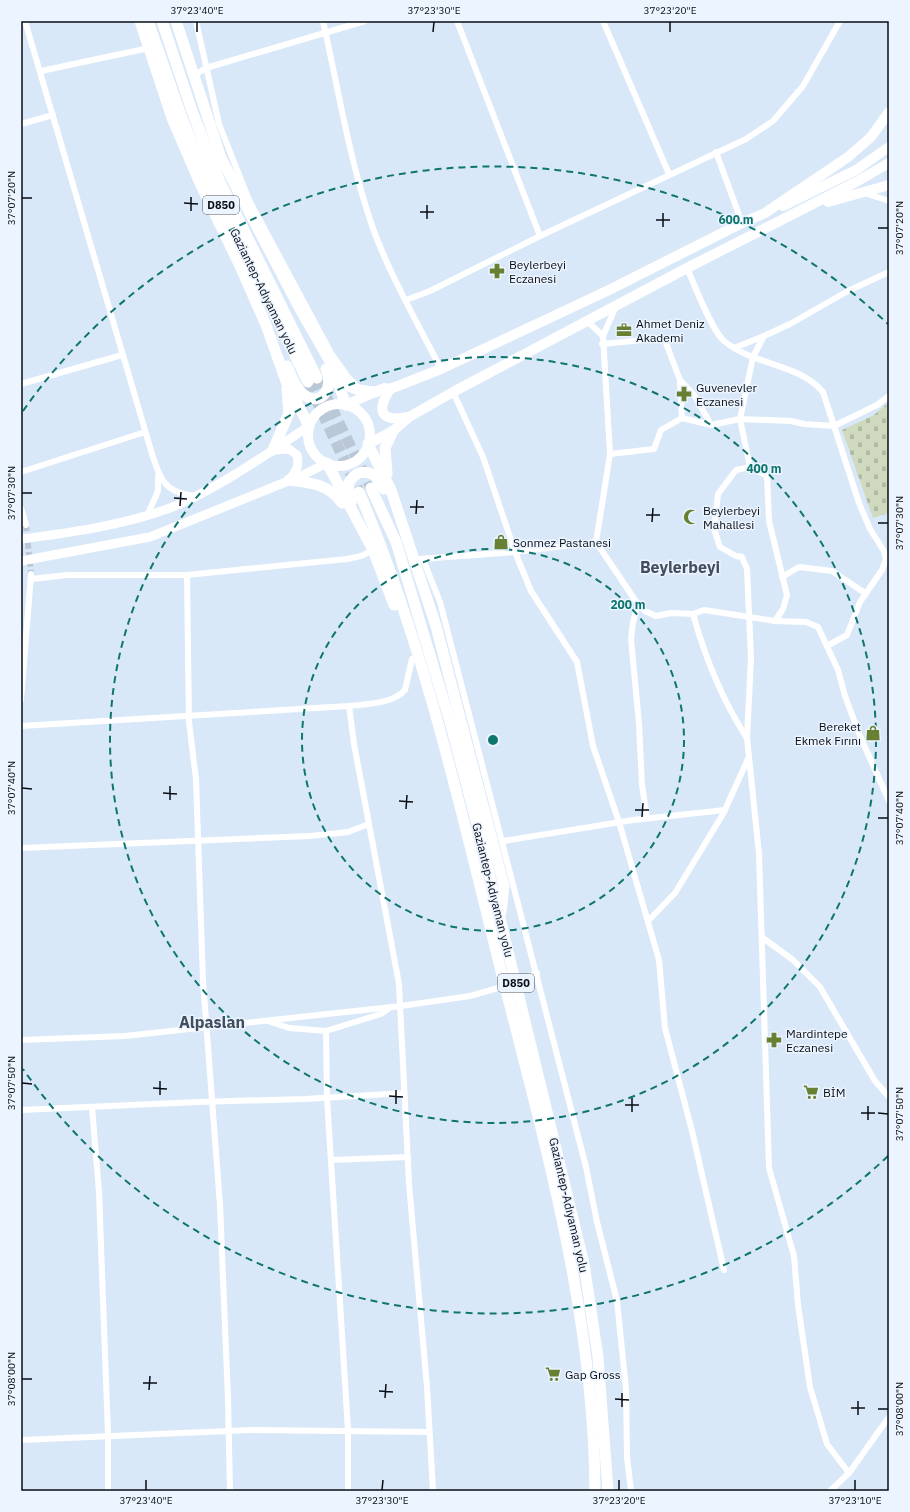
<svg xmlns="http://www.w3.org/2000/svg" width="910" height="1512" font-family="'IBM Plex Sans',sans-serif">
  <defs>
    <pattern id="cemetery-stones" width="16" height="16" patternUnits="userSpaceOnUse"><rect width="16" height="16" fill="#d0dabf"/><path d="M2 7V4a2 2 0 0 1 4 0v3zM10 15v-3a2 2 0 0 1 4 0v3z" fill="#b1baa3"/></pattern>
  </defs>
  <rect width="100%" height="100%" fill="#d9e8f9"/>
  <!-- cemetery -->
  <polygon fill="url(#cemetery-stones)" points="889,402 889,513 873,518 842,430 874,415"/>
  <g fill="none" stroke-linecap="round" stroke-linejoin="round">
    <!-- street-tunnel -->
    <polyline stroke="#bac7d6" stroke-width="6" stroke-dasharray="6 3" stroke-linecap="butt" points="26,525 31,574"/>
    <!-- highway-tunnel -->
    <g stroke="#bac7d6" stroke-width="11" stroke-dasharray="11 5.5" stroke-linecap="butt">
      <polyline points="317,378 371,488"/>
      <polyline points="308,382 359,492"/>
    </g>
    <!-- street -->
    <g stroke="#fff" stroke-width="6">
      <path d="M25,21l127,433c9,27 13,39 44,42"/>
      <polyline points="196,21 219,124 249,200 331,353 348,377 358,387"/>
      <path d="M323,21c14,62 24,125 43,186 16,55 49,111 75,162"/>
      <polyline points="457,21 540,236"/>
      <polyline points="603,21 669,174"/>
      <polyline points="41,71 149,48"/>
      <polyline points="193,76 206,68 365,21"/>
      <polyline points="21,124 53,115"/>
      <polyline points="716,152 742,223"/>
      <polyline points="865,193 889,201"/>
      <path d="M687,268c7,16 25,63 37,73 29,24 76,23 99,51l36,111 11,26 14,22 2,8 -4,11 -22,32 -13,33 -20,11"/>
      <polyline points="406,300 430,291 540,236 746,139 773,121 803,86 840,21"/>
      <polyline points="616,306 603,336 610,454 596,542 635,600 645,611 656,616 671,613 693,614 704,610 775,621 806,622 818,627 838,670 845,696 860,736 889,801"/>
      <polyline points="587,321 603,336"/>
      <polyline points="602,344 664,338 680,380 682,418 661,430 654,449 610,454"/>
      <polyline points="734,348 764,336"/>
      <polyline points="680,380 695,396 711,425"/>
      <polyline points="21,384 122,355"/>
      <polyline points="453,392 483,457 515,552 531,591 577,662 593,746 619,822 659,960 665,1028 692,1131 724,1270"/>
      <polyline points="682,418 711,425 740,419 791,421 804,424 834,426 877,405 889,396"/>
      <polyline points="750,467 736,470 718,494 714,529 720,547 736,556 742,557 747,569 751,658 747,738 759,854 769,1168 794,1256 798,1305 810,1387 827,1444 849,1473"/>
      <polyline points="21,472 145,432"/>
      <polyline points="21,508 26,525"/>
      <polyline points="147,516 158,491 158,476"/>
      <polyline points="420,559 515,552 596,542"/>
      <polyline points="423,559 440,602 586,1167 597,1222 617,1301 626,1389 627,1457 631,1491"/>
      <polyline points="187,575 189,722 196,779 203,981 220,1205 228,1399 230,1491"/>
      <polyline points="782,577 799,567 832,571 865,593"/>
      <polyline points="32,579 67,575 187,575 347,559 361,556 373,550"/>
      <polyline points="638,604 633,622 631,639 639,724 642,785 647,818"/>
      <path d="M693,614c12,43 29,86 54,124"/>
      <polyline points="775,621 783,609 787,595 769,521 767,476 750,467 740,419 753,357 764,336 790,324 848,291 889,272"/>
      <polyline points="21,700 31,574"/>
      <polyline points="349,706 354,744 399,984 409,1184 427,1387 433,1491"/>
      <path d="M21,726l328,-20c17,-2 44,-2 56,-16l7,-31"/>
      <polyline points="503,841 633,820 725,810"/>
      <polyline points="21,848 310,836 348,832 369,824"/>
      <polyline points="648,921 675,893 723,814 748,759"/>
      <polyline points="763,938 793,960 820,987 875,1081 889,1097"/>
      <polyline points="268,1021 289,1028 326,1031 381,1014 391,1007"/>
      <polyline points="326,1031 327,1098 348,1430 348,1491"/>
      <polyline points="21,1040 125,1036 401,1006 470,996 505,986 537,973"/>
      <polyline points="92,1107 99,1192 108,1435 108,1491"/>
      <polyline points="21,1110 198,1102 305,1099 404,1093"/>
      <polyline points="331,1160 408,1157"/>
      <polyline points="21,1440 251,1430 429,1432"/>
      <polyline points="830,1491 849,1473 889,1417"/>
    </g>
    <!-- secondary -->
    <g stroke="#fff" stroke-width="9">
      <path d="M274,450l15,-1 8,6c3,11 -2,18 -8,25"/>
      <path d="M21,539c48,-6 103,-14 149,-31 46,-18 97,-54 139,-82"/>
      <polyline points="21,561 150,537 303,475 327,463"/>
    </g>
    <!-- primary -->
    <g stroke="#fff" stroke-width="10">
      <polyline points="828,202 889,185"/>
      <polyline points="783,206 856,170 889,147"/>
      <path d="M390,389c-15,24 -8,33 19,28"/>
      <circle cx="339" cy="435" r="31"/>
      <polyline points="346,405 384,388 390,389 441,369 609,290 742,223 765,213 848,157 871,137 889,112"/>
      <polyline points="368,444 393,431 409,417 453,392 687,268 856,182 889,163"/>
    </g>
    <!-- highway -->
    <g stroke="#fff" stroke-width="11">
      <polyline points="140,21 172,118 200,183 241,268 266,325 287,384 309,426"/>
      <polyline points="148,21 183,121 213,189 308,382"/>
      <polyline points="162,21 192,111 219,180 317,378"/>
      <polyline points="176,21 221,158 300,309 331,363 346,405"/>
      <path d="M287,366c4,9 8,22 16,28 17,14 32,-5 23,-25"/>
      <path d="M338,374c9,15 21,17 38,18"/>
      <polyline points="368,444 391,490 436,626 504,886 501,912"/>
      <polyline points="273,450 289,413 287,389"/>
      <polyline points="327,463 373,550 394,605"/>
      <polyline points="387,474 385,448 393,431"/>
      <path d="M289,480c22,3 40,4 53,23"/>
      <polyline points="371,488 396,542 451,725 476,820 584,1264 598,1357 608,1491"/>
      <path d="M359,492c64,149 101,314 140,471 44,174 95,348 96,528"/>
      <path d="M352,501l-4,-16c5,-12 15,-16 26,-10l10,14"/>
    </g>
  </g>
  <!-- ticks -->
  <path fill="none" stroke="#090d13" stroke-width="1.5" d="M197,32v-10M433,32l1,-10M670,32v-10M22,198h10M184,203l14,1M191,211v-14M420,212h14M427,219v-14M656,220h14M663,227v-14M878,228h10M22,493h10M174,498l13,1M180,506l1,-14M410,507h14M416,514l1,-14M646,515h14M652,522l1,-14M878,523h10M22,788l10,1M163,793l14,1M170,800v-14M399,801l14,1M406,809l1,-14M635,810h14M642,817l1,-14M878,818h10M22,1083l10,1M153,1088l14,1M160,1095v-14M389,1096l14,1M396,1104v-14M625,1105h14M632,1112v-14M861,1113h14M878,1113l10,1M868,1120v-14M22,1379h10M143,1383h14M149,1390l1,-14M379,1391l14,1M385,1398l1,-14M615,1399l14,1M622,1407v-14M851,1408h14M878,1409h10M858,1415v-14M146,1490v-10M382,1490l1,-10M619,1490v-10M855,1490v-10"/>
  <!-- distance rings -->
  <g fill="none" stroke="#0f766e" stroke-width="2" stroke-dasharray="7 5">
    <circle cx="493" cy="740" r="191"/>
    <circle cx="493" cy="740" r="383"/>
    <path d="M888 1156A574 574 0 0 1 23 1069M23 411A574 574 0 0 1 888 324"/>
  </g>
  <!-- icons -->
  <defs>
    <g id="pharmacy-bare" transform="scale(1.2)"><path d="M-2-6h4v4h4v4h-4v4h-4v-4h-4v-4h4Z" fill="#688032" stroke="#ebf4ff" stroke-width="2.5" paint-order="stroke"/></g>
    <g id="office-bare" transform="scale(1.2)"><path d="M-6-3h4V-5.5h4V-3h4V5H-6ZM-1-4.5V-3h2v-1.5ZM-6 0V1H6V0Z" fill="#688032" stroke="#ebf4ff" stroke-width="2.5" paint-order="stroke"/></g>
    <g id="mosque-bare" transform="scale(1.2)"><path d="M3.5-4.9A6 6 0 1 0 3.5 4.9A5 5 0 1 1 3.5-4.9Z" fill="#688032" stroke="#ebf4ff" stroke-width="2.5" paint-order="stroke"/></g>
    <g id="shop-bare" transform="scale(1.2)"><path d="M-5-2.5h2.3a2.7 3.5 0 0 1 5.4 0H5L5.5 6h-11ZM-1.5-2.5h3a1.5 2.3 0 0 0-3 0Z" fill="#688032" stroke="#ebf4ff" stroke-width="2.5" paint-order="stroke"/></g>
    <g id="supermarket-bare" transform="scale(1.2)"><path d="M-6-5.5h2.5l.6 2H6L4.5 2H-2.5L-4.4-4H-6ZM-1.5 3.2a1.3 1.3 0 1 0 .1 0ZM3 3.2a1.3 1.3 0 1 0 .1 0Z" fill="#688032" stroke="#ebf4ff" stroke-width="2.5" paint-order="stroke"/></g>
  </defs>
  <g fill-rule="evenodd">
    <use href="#pharmacy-bare" x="497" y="271"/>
    <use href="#office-bare" x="624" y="330"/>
    <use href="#pharmacy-bare" x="684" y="394"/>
    <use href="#mosque-bare" x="691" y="517"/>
    <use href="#shop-bare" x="501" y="542"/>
    <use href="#shop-bare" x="873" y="733"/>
    <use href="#pharmacy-bare" x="774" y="1040"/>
    <use href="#supermarket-bare" x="811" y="1092"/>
    <use href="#supermarket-bare" x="553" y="1374"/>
  </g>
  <g text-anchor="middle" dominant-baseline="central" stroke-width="3" stroke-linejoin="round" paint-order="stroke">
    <!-- shield labels -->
    <g fill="#ebf4ff" stroke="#4d525a" stroke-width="1">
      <rect x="203" y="196" width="36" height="18" rx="3"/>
      <rect x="498" y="974" width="36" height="18" rx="3"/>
    </g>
    <g font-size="11" font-weight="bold" fill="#090d13">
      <text x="221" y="205">D850</text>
      <text x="516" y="983">D850</text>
    </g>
    <!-- poi labels -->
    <g font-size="12" fill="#090d13" stroke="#ebf4ff" text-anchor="start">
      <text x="509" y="264">Beylerbeyi<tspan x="509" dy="14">Eczanesi</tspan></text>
      <text x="636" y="323">Ahmet Deniz<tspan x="636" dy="14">Akademi</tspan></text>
      <text x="696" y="387">Guvenevler<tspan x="696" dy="14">Eczanesi</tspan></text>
      <text x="703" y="510">Beylerbeyi<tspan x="703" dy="14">Mahallesi</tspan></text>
      <text x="513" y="542">Sonmez Pastanesi</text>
      <text x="861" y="726" text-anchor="end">Bereket<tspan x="861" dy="14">Ekmek Fırını</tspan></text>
      <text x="786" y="1033">Mardintepe<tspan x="786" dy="14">Eczanesi</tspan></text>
      <text x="823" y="1092">BİM</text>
      <text x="565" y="1374">Gap Gross</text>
    </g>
    <!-- street labels -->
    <g font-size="12" fill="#090d13" stroke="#ebf4ff">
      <text transform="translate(264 291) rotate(64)">Gaziantep-Adıyaman yolu</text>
      <text transform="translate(493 890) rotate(76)">Gaziantep-Adıyaman yolu</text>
      <text transform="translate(569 1205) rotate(77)">Gaziantep-Adıyaman yolu</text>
    </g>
    <!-- district labels -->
    <g font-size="16" font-weight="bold" fill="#424e5c" stroke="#ebf4ff">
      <text x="680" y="567">Beylerbeyi</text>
      <text x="212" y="1022">Alpaslan</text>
    </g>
  </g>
  <circle cx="493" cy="740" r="6" fill="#0f766e" stroke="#ebf4ff" stroke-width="2"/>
  <g font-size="12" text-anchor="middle" font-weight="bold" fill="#0f766e" stroke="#ebf4ff" stroke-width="3" stroke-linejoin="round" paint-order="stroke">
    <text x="736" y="224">600 m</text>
    <text x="764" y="473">400 m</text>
    <text x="628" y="609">200 m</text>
  </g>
  <!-- border -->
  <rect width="910" height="1512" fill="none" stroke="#ebf4ff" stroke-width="44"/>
  <rect x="22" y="22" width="866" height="1468" fill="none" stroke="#090d13" stroke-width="1.5"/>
  <g font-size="10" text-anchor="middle" fill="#090d13">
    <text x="197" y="14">37°23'40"E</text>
    <text x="434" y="14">37°23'30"E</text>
    <text x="670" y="14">37°23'20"E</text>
    <text transform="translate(11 198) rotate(-90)" y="4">37°07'20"N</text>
    <text transform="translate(899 228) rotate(-90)" y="4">37°07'20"N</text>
    <text transform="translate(11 493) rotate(-90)" y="4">37°07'30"N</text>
    <text transform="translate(899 523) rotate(-90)" y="4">37°07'30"N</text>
    <text transform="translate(11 788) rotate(-90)" y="4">37°07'40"N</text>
    <text transform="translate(899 818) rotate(-90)" y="4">37°07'40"N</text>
    <text transform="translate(11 1083) rotate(-90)" y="4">37°07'50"N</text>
    <text transform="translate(899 1114) rotate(-90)" y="4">37°07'50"N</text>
    <text transform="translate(11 1379) rotate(-90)" y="4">37°08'00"N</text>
    <text transform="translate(899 1409) rotate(-90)" y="4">37°08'00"N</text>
    <text x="146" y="1504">37°23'40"E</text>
    <text x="382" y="1504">37°23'30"E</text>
    <text x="619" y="1504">37°23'20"E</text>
    <text x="855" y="1504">37°23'10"E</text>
  </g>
</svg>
